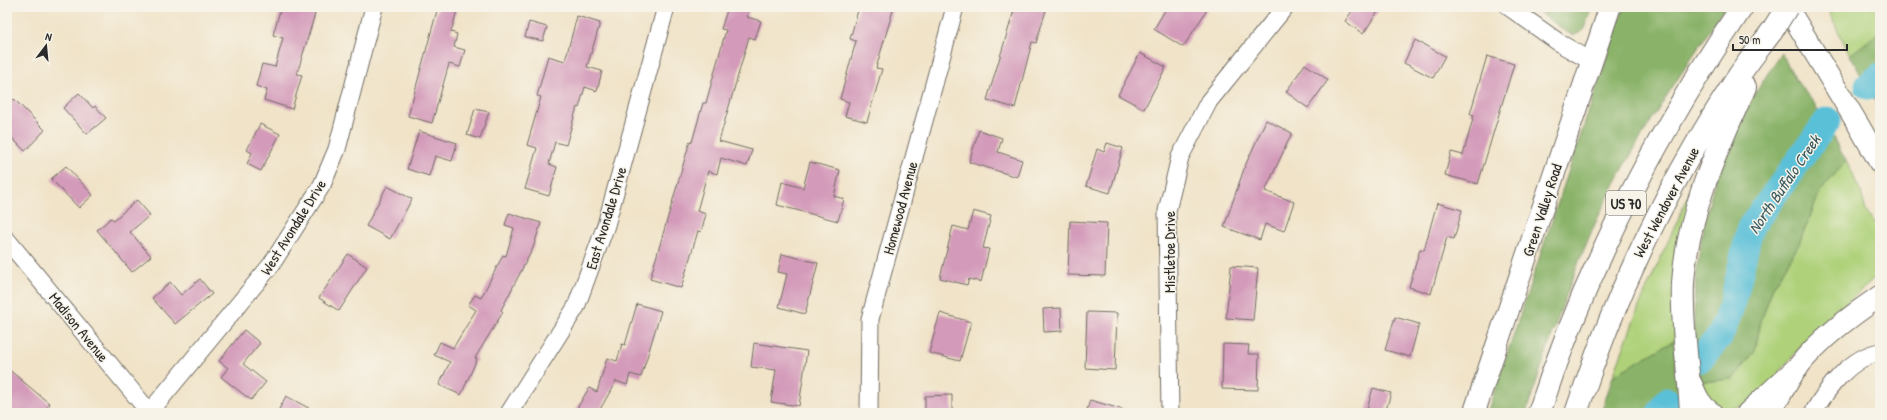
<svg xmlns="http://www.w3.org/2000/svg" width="1887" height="420" font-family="'Patrick Hand',sans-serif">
  <rect width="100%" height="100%" fill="#f7f3e8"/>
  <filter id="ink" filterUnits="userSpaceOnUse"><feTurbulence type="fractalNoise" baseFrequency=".025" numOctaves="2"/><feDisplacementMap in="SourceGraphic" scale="8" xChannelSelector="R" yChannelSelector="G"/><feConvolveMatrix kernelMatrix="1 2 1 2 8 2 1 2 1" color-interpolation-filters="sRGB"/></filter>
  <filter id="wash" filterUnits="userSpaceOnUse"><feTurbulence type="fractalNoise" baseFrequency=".012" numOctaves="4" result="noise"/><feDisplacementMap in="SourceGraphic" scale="16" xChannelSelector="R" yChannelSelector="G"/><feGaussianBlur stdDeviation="0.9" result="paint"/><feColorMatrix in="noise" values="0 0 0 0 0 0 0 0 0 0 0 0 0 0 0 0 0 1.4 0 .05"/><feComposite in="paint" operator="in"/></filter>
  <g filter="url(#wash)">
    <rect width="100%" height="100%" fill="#f0e3c8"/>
    <!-- green -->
    <g fill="#aed179" stroke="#6c7e52">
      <polygon points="1826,7 1880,7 1880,32 1850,55"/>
      <path d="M1846,161l15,31 5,19 14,20 -1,40 -8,11 -58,49 -55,68c-15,11 -38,14 -51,-3 -3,-4 -5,-9 -7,-14l33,-3 22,-28 6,-30 12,-34 25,-41 22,-54z"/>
      <polygon points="1697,177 1674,341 1613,376 1640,304"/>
    </g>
    <!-- forest -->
    <g fill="#8ab369" stroke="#5a6f4a">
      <polygon points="1532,7 1592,7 1583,31 1575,35 1568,33"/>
      <path d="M1624,7h101c-44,67 -89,132 -124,204 -31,65 -52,134 -75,202h-39z"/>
      <polygon points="1880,32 1880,110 1850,55"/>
      <path d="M1781,53l17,30 16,20 32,58 -26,31 -22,54 -25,41 -12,34 -6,30 -22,28 -33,3c-2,-17 -5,-34 -6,-51 -1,-57 9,-117 28,-171 14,-38 37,-73 59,-107z"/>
      <polygon points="1674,341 1681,413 1601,413 1613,376"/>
    </g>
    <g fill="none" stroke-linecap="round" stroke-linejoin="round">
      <!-- river -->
      <g stroke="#5ac0d8" stroke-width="27">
        <polyline points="1868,86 1880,76"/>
        <polyline points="1700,359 1720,336 1733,302 1750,228 1828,120"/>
        <polyline points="1660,413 1667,401"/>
      </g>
    </g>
    <g id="blocks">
      <!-- building -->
      <g fill="#d39ab9">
        <polygon points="281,7 317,7 297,74 302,75 292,109 264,100 267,90 256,86 262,64 275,67 283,38 273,35"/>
        <polygon points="438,7 458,7 451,32 457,34 454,47 465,50 460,67 449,64 432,123 408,116"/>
        <polygon points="728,7 750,7 747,17 761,21 755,39 749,37 719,141 752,150 747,166 721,158 717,174 708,171 697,211 706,214 701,232 698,231 681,288 650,279 690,141 692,142 703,103 706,103 726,30 721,29"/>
        <polygon points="859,7 894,7 876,68 882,69 867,122 845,116 849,102 840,99 856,41 850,39"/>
        <polygon points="1015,7 1047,7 1036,43 1032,42 1015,108 987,100"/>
        <polygon points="1167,7 1209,7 1183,47 1154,29"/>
        <polygon points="1355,7 1381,7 1363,34 1345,21"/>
        <polygon points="577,16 600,23 587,67 602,71 597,91 585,87 579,108 577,107 566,145 555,142 549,164 557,167 549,196 525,189 537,148 527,145 541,97 537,96 548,56 565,61"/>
        <polygon points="529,22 547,27 543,41 525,37"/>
        <polygon points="1415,40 1445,56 1433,78 1404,63"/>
        <polygon points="1140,53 1166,67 1144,109 1118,95"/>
        <polygon points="1487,56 1514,64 1478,184 1445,175 1451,152 1463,155 1474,115 1470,114"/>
        <polygon points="1305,64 1328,80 1308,108 1286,92"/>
        <polygon points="79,93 93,108 95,106 106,118 87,134 63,108"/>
        <polygon points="14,99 45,130 25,151 7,133 7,106"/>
        <polygon points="475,109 489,112 480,139 467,135"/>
        <polygon points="1266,120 1292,133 1265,191 1294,202 1284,231 1265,224 1260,240 1224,227 1245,166"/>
        <polygon points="260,124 280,134 261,171 247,164 252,153 247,150"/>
        <polygon points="979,130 1002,138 998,152 1022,160 1017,177 969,162"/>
        <polygon points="419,131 457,143 452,161 435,156 429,176 407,169"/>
        <polygon points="1107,143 1123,148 1110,193 1086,186 1097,149 1104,152"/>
        <polygon points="810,162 840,170 834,196 844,199 838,221 777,205 782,182 803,188"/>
        <polygon points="66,166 93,195 79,208 51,179"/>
        <polygon points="387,186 412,199 390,239 366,226"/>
        <polygon points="137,200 150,215 130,232 151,256 132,272 97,230 111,218 114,220"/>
        <polygon points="1437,203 1462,210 1454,239 1447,237 1431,294 1409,287 1420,249 1424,250"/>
        <polygon points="973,211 991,216 983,248 989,249 981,282 969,279 967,285 940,278 953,226 968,230"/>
        <polygon points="509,213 541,223 533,248 501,310 503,312 475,358 477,359 461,395 439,385 450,362 434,355 440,342 453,348 476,310 468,305 475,295 481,298 503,255 506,256 514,228 505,225"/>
        <polygon points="1070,221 1107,223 1105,276 1068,275"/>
        <polygon points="348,254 367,267 339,311 319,298"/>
        <polygon points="782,254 818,263 805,314 779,307 787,274 778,272"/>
        <polygon points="1231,266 1258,268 1253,320 1226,318"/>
        <polygon points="200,279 212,294 175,324 152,298 170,282 181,295"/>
        <polygon points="637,304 661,311 641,377 630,374 627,385 616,381 598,413 574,413 589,388 597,392 607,358 617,361 622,344 625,345"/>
        <polygon points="1061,308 1062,331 1044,332 1043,309"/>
        <polygon points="1087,312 1117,313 1115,370 1085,368"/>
        <polygon points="940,313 971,322 960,361 929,353"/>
        <polygon points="1395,317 1419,324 1410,357 1385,350"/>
        <polygon points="244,330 260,343 243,364 266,382 251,400 221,377 228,368 219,361"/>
        <polygon points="754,343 807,351 799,406 771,402 776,370 751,367"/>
        <polygon points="1223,344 1249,345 1248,354 1259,354 1258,390 1222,389"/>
        <polygon points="7,368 50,404 42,413 7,413"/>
        <polygon points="1373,388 1391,393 1385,413 1366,413"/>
        <polygon points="952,395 952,413 925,413 925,396"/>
        <polygon points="286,396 318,413 277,413"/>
        <polygon points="1090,400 1124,410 1124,413 1086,413"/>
      </g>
    </g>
  </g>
  <g filter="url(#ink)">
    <use href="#blocks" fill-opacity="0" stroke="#706b62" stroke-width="1"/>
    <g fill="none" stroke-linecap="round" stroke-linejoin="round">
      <!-- minor casing -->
      <g stroke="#706b62" stroke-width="19">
        <g id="minor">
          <polyline points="1509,7 1561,44 1591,61"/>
          <polyline points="7,240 150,413"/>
          <polyline points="149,413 271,265 322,185 337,149 374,7"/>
          <polyline points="509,413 576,307 606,225 666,7"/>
          <polyline points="869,413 870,319 955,7"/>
          <polyline points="1170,413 1167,211 1180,157 1209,101 1285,7"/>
          <path d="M1813,413c14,-25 38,-56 67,-61"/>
        </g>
      </g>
      <!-- major casing -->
      <g stroke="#706b62" stroke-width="23">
        <g id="major">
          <polyline points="1787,7 1859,126 1880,163"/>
          <polyline points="1474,413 1610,7"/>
          <path d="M1770,413c9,-15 17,-31 27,-45 22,-29 54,-52 83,-72"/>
        </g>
      </g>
      <!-- highway casing -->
      <g stroke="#706b62" stroke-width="24">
        <g id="highway">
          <path d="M1691,384c5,12 9,22 20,29"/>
          <path d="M1539,413c47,-145 118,-280 203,-406"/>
          <path d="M1576,413c39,-118 92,-230 160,-333 11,-17 24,-33 36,-49"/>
          <path d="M1691,413c-2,-44 -10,-86 -8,-130 4,-69 34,-134 62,-196"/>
          <polyline points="1748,413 1797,368"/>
        </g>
      </g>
      <!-- minor -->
      <use href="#minor" stroke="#fff" stroke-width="17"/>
      <!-- major -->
      <use href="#major" stroke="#fff" stroke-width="21"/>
      <!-- highway -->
      <use href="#highway" stroke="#fff" stroke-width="22"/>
      <!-- highway-bridge casing -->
      <g stroke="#706b62" stroke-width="24" stroke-linecap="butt">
        <polyline id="highway-bridge" points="1772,31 1787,7"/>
      </g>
      <!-- highway-bridge -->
      <use href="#highway-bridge" stroke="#fff" stroke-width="22"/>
    </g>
  </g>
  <g text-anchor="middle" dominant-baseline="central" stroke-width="3" stroke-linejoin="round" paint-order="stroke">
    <!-- shield labels -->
    <rect fill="#f7f3e8" stroke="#686764" stroke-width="1" x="1606" y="191" width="40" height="24" rx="3"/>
    <g font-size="14" font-weight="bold" fill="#2b2b2b">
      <text x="1626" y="203">US 70</text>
    </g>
    <!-- street labels -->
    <g font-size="15" fill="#2b2b2b" stroke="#f7f3e8">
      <text transform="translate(1666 202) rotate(-62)">West Wendover Avenue</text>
      <text transform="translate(900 208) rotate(-75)">Homewood Avenue</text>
      <text transform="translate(1542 210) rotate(-72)">Green Valley Road</text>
      <text transform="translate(606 218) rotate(-73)">East Avondale Drive</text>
      <text transform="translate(293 227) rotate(-58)">West Avondale Drive</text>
      <text transform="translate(1169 252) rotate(-90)">Mistletoe Drive</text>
      <text transform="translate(79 327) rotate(51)">Madison Avenue</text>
    </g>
    <!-- water labels -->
    <g font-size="16" font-style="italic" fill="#39585f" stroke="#f7f3e8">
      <text transform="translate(1784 184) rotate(-56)">North Buffalo Creek</text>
    </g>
  </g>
  <!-- margin -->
  <rect width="1887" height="420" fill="none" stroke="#f7f3e8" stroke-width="24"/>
  <!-- north arrow -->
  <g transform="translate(46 46) rotate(16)" stroke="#f7f3e8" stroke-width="3" paint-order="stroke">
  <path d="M0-3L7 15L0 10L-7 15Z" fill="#2b2b2b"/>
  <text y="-6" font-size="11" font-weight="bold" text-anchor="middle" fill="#2b2b2b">N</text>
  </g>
  <!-- scale -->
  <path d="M1733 44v6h114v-6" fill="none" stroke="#2b2b2b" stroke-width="2"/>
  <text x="1739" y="44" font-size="12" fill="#2b2b2b" stroke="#f7f3e8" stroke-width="3" paint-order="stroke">50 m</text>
</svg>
